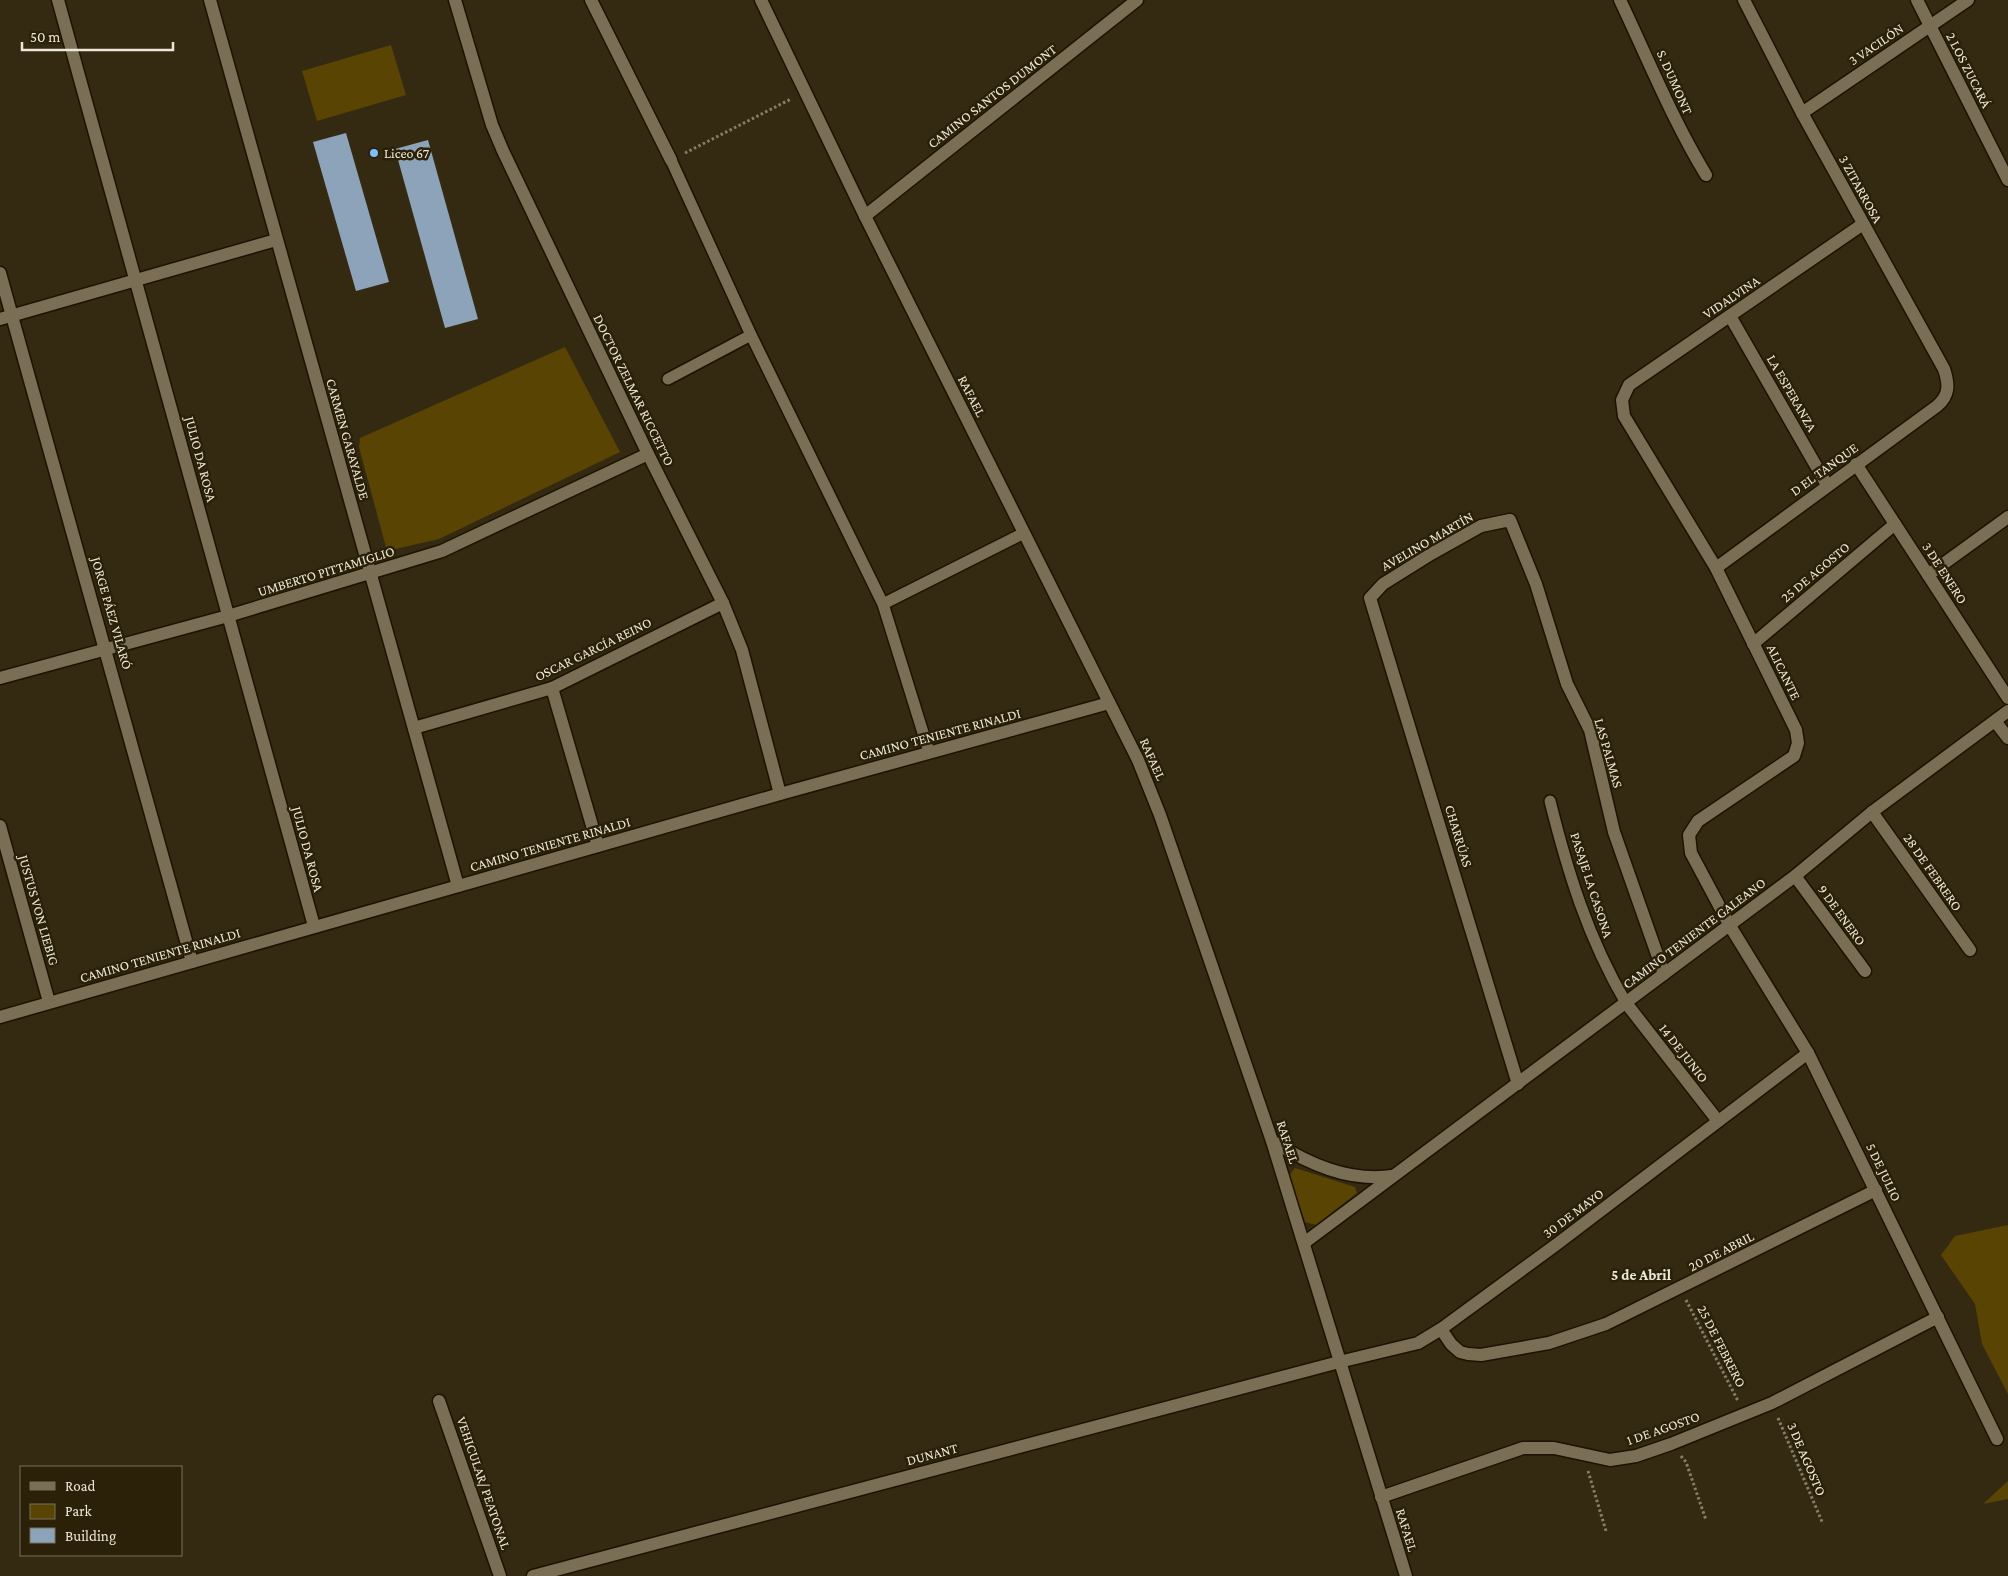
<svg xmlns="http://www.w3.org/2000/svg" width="2008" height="1576" font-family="'Crimson Pro',serif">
  <rect width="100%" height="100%" fill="#342a12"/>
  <!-- green -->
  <g fill="#594404">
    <polygon points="391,45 406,95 317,121 302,71"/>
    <polygon points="565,347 620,452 439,539 387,551 359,447 360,438"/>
    <polygon points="1295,1168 1355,1187 1357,1193 1316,1225 1305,1222 1289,1176"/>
    <polygon points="2008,1225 2008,1394 1982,1344 1975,1304 1941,1255 1955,1236"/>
    <polygon points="2008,1481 2008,1499 1983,1504"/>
  </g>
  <!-- building -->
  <g fill="#8da3b9">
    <polygon points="346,133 389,282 356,291 313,142"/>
    <polygon points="428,140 478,319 445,328 395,149"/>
  </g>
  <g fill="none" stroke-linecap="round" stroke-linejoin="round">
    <!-- lane casing -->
    <g stroke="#1c1300" stroke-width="14">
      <g id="lane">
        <polyline points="671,160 751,335 883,604 929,752"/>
        <polyline points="668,379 751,335"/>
        <polyline points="883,604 1024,533"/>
        <path d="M1550,801c18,72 38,137 76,202"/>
      </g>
    </g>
    <!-- street casing -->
    <g stroke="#1c1300" stroke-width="15">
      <g id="street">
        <polyline points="58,0 314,926"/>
        <polyline points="210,0 458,886"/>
        <polyline points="455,0 492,125 503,151 648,454 723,603 742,650 780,794"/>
        <polyline points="591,0 671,160"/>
        <polyline points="761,0 865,216 1138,760 1160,815 1272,1141 1406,1576"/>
        <path d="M1620,0c28,59 52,119 86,175"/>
        <polyline points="1917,0 2008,180"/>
        <polyline points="1802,113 1968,0"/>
        <polyline points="865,216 1137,0"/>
        <polyline points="1863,224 1629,385 1622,400 1624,416 1716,568 1796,730 1798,743 1794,756 1698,821 1689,835 1691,853 1730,926 1808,1053 1997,1439"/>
        <polyline points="0,273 192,962"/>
        <polyline points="1730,316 1827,485"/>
        <polyline points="0,319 276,240"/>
        <polyline points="1856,464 2008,698"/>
        <path d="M1716,568l221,-162c13,-11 12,-22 7,-37l-142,-256 -58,-113"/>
        <polyline points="1928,575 2008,517"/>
        <polyline points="1753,644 1895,524"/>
        <polyline points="0,678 228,616 442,551 648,454"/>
        <polyline points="552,688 598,846"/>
        <polyline points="1995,721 2008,738"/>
        <polyline points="414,728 552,688 723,603"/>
        <polyline points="1872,812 1970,950"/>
        <polyline points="0,826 49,1002"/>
        <polyline points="1795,876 1865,971"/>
        <polyline points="1626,1003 1718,1121"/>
        <polyline points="0,1017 780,794 1109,703"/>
        <polyline points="1518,1084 1370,598 1383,584 1431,554 1481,526 1510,520 1536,584 1567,684 1590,730 1614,832 1664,974"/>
        <path d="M1272,1141c37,23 76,41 120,35"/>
        <polyline points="1304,1243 1795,876 1872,812 2008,711"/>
        <polyline points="1441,1329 1451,1344 1460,1352 1468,1354 1481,1355 1549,1343 1606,1324 1876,1190"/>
        <polyline points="439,1401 500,1576"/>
        <polyline points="1381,1497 1523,1448 1554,1448 1610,1460 1636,1456 1671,1444 1772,1403 1938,1317"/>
        <polyline points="533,1576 1339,1362 1418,1343 1441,1329 1557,1244 1808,1053"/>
      </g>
    </g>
    <!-- path -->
    <g stroke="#867e6a" stroke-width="3" stroke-dasharray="2.5 2.5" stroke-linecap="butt">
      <polyline points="685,153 791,99"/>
      <polyline points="1686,1300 1738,1401"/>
      <polyline points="1778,1418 1823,1524"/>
      <polyline points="1681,1456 1686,1462 1706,1520"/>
      <polyline points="1588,1471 1606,1531"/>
    </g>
    <!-- lane -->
    <use href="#lane" stroke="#7a6f54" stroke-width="11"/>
    <!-- street -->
    <use href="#street" stroke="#7a6f54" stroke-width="12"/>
  </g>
  <!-- markers -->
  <circle fill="#81bdfa" stroke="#2a2108" stroke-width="2" cx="374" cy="153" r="5"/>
  <g text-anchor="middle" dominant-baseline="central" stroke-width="5" stroke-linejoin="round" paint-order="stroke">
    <!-- street labels -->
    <g font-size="14" fill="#ede7d8" stroke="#2a2108">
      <text transform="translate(1876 44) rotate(-34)">3 VACILÓN</text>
      <text transform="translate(1969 70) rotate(63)">2 LOS ZUCARÁ</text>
      <text transform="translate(1675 82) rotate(66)">S. DUMONT</text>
      <text transform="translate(992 96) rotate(-38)">CAMINO SANTOS DUMONT</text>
      <text transform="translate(1861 189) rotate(61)">3 ZITARROSA</text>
      <text transform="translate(1731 297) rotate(-34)">VIDALVINA</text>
      <text transform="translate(634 390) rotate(64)">DOCTOR ZELMAR RICCETTO</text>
      <text transform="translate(1792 393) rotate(60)">LA ESPERANZA</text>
      <text transform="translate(972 396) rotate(63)">RAFAEL</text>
      <text transform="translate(348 439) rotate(74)">CARMEN GARAYALDE</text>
      <text transform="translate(201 459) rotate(75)">JULIO DA ROSA</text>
      <text transform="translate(1824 469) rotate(-36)">D EL TANQUE</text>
      <text transform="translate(1427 541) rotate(-30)">AVELINO MARTÍN</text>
      <text transform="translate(326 571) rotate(-17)">UMBERTO PITTAMIGLIO</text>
      <text transform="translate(1815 572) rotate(-40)">25 DE AGOSTO</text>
      <text transform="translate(1945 573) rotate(57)">3 DE ENERO</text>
      <text transform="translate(112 613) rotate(74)">JORGE PÁEZ VILARÓ</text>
      <text transform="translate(593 649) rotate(-26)">OSCAR GARCÍA REINO</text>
      <text transform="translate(1784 672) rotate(64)">ALICANTE</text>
      <text transform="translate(940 734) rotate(-15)">CAMINO TENIENTE RINALDI</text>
      <text transform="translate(1609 753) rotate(74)">LAS PALMAS</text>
      <text transform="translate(1153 759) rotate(66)">RAFAEL</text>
      <text transform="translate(1459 836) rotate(73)">CHARRÚAS</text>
      <text transform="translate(550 844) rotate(-16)">CAMINO TENIENTE RINALDI</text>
      <text transform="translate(308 849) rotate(75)">JULIO DA ROSA</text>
      <text transform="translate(1933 872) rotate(55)">28 DE FEBRERO</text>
      <text transform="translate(1592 885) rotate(72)">PASAJE LA CASONA</text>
      <text transform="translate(39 910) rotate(74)">JUSTUS VON LIEBIG</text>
      <text transform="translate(1842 915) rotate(54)">9 DE ENERO</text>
      <text transform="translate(1694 933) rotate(-37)">CAMINO TENIENTE GALEANO</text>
      <text transform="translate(160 955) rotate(-16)">CAMINO TENIENTE RINALDI</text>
      <text transform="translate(1684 1053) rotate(52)">14 DE JUNIO</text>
      <text transform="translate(1288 1142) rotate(72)">RAFAEL</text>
      <text transform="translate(1884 1172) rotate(64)">5 DE JULIO</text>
      <text transform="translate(1573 1213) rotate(-37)">30 DE MAYO</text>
      <text transform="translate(1721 1251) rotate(-27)">20 DE ABRIL</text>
      <text transform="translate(1722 1346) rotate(63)">25 DE FEBRERO</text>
      <text transform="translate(1663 1428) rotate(-19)">1 DE AGOSTO</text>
      <text transform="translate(932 1454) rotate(-15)">DUNANT</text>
      <text transform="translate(1807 1459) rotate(67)">3 DE AGOSTO</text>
      <text transform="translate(484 1483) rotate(71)">VEHICULAR/ PEATONAL</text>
      <text transform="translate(1407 1530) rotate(73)">RAFAEL</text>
    </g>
    <!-- poi labels -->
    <g font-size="14" fill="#ede7d8" stroke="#2a2108" text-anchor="start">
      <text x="384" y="153">Liceo 67</text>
    </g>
    <!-- neighbourhood labels -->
    <g font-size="15" font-weight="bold" fill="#ede7d8" stroke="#2a2108">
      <text x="1641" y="1275">5 de Abril</text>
    </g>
  </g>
  <!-- legend -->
  <rect x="20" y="1466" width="162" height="90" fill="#2a2108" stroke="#78705b"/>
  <rect x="30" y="1482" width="25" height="8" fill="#7a6f54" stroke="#78705b"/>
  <text x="65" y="1491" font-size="15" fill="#ede7d8">Road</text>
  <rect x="30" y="1504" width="25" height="15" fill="#594404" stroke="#78705b"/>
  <text x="65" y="1516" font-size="15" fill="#ede7d8">Park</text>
  <rect x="30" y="1528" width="25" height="15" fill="#8da3b9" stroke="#78705b"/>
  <text x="65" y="1541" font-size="15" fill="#ede7d8">Building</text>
  <!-- scale -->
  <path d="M22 42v8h151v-8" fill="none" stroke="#ede7d8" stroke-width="2.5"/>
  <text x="30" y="42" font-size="15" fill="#ede7d8" stroke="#2a2108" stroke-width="4" paint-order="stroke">50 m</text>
</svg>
